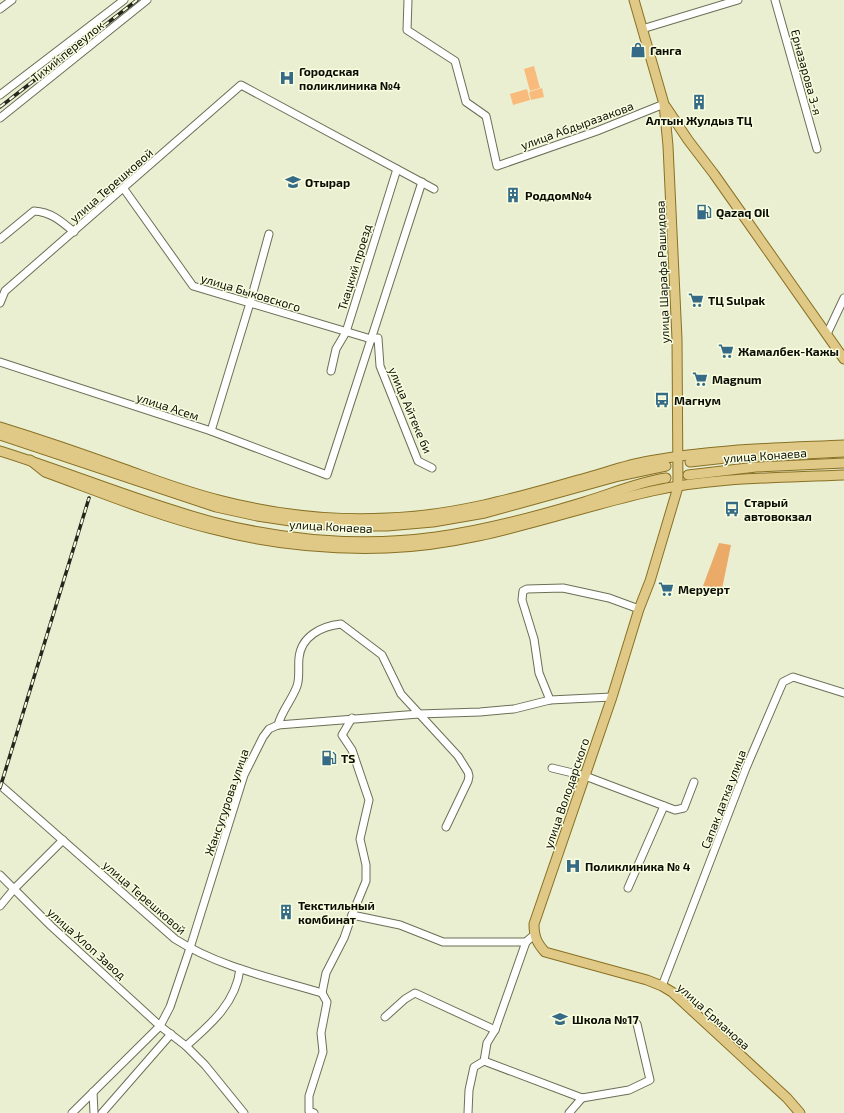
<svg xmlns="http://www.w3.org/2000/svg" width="844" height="1113" font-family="'Exo 2',sans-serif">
  <rect width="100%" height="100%" fill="#ebefd2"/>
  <!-- green -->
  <g fill="#f9bb7c">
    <polygon points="534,66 540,88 530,91 524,69"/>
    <polygon points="542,88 544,97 531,100 529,92"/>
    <polygon points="527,89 530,100 513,105 510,94"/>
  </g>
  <!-- forest -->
  <polygon fill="#ebaa67" points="719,543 731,545 722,589 703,586"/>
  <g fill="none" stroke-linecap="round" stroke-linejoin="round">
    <!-- minor casing -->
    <g stroke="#6c6f56" stroke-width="9">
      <g id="minor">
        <polyline points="408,0 407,30 455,61 466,102 486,116 497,166 597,131 664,104"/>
        <polyline points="775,0 817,149"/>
        <polyline points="0,9 12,0"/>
        <polyline points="642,29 738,0"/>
        <polyline points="0,95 124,0"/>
        <polyline points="0,118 147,0"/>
        <polyline points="124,189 193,286 371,339 378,338 380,366 418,461 432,468"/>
        <path d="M0,239l34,-28c17,1 27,10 40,21"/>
        <polyline points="0,303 5,291 241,85 434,189"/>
        <polyline points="827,334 844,298"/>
        <polyline points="0,362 211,431 327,475 422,182"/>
        <polyline points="331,371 336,349 346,332 397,169"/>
        <polyline points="211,431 250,303 269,234"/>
        <polyline points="550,700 539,673 534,639 522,600 523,591 527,589 563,588 609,598 639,609"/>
        <path d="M278,725c4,-15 14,-25 19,-39 3,-8 1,-19 2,-28 2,-22 23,-32 42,-34l41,31 19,39 57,62 10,16 1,4 -1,5 -22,46"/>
        <polyline points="552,768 585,776 675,810 684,808 694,782"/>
        <path d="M0,785l175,154c44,28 97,39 147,54"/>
        <polyline points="0,875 51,926 160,1026 186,1046 205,1065 244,1113"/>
        <polyline points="628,888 664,806"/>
        <polyline points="0,906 14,889 63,840"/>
        <polyline points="352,915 400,925 443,942 526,942"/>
        <polyline points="662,986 746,768 783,682 793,677 844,693"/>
        <polyline points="322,993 326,973 344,938 352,915 366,881 366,865 360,839 369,800 352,750 342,735 352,718"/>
        <polyline points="385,1017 405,999 415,993 495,1030"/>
        <path d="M186,1046c24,-21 50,-43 54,-77"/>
        <polyline points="484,1061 582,1098 629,1090 650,1080 637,1024"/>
        <polyline points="93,1092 94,1113"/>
        <polyline points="72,1113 160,1026 170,1007 190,948 244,775 263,737 269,729 278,725 419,714 480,712 514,709 550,700 612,697"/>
        <polyline points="102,1113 171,1034"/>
        <polyline points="314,1113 309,1111 309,1096 323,1052 321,1033 327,1002 322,993"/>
        <polyline points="468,1113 469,1090 474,1067 484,1061 487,1043 495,1030 526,942 534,935"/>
        <polyline points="569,1113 582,1098"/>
      </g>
    </g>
    <!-- major casing -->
    <g stroke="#887024" stroke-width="11">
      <g id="major">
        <path d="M634,0l30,104 4,42 9,193 1,148 -28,94 -11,28 -27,88 -78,227c0,13 3,19 11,28l102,28 15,6 10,6 115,106 13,15"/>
        <polyline points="666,107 688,140 714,174 844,359"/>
        <path d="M0,427c42,13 83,27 124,42 31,11 62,23 95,31 54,14 112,21 168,18 65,-2 129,-20 191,-38 24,-6 47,-15 71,-19 64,-12 130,-13 195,-16"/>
        <polyline points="0,435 216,507 257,516 304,523 343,526 387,526 433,522 485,513 619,476 666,466"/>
        <path d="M0,451c71,22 141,52 213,71 71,18 149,25 223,15 50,-7 99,-20 148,-35 27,-8 54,-20 82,-24"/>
        <path d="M30,460l15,12c55,20 110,43 167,57 57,15 116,21 175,19 92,-3 176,-37 265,-57 62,-14 128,-13 192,-16"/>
        <polyline points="690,462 726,458 844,452"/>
        <polyline points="688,475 756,467 844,463"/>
      </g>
    </g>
    <!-- minor -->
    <use href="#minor" stroke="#fff" stroke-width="7"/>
    <!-- major -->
    <use href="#major" stroke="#e0c986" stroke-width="9"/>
    <!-- rail casing -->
    <g stroke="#26271c" stroke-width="3.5">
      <g id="rail">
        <polyline points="0,107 137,0"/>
        <polyline points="0,788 89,498"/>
      </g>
    </g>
    <!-- rail -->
    <use href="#rail" stroke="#f9fddf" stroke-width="2" stroke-dasharray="6" stroke-linecap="butt"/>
  </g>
  <!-- icons -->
  <defs>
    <g id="shop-bare" transform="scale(1.2)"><path d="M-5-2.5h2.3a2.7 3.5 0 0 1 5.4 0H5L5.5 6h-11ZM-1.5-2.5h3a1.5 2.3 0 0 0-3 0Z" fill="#356b87" stroke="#f9fddf" stroke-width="2.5" paint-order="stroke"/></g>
    <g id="hospital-bare" transform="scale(1.2)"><path d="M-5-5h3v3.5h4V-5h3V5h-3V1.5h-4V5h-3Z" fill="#356b87" stroke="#f9fddf" stroke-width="2.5" paint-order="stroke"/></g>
    <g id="building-bare" transform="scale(1.2)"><path d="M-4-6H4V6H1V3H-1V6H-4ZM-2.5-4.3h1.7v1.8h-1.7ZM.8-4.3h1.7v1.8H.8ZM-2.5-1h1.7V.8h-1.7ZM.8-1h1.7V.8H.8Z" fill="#356b87" stroke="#f9fddf" stroke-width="2.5" paint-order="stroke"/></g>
    <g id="university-bare" transform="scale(1.2)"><path d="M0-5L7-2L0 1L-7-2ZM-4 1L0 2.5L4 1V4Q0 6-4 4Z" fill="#356b87" stroke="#f9fddf" stroke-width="2.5" paint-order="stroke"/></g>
    <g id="fuel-bare" transform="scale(1.2)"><path d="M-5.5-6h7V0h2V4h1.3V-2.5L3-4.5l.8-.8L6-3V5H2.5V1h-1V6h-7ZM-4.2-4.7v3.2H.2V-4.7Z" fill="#356b87" stroke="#f9fddf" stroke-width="2.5" paint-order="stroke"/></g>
    <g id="supermarket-bare" transform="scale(1.2)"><path d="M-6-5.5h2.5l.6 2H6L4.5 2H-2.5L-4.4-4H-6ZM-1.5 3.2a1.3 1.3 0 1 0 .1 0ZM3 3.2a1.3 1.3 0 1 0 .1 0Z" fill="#356b87" stroke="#f9fddf" stroke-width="2.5" paint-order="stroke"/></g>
    <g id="bus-bare" transform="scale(1.2)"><path d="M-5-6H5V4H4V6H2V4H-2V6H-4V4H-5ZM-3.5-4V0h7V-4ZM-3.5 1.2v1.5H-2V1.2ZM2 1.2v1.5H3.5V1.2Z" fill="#356b87" stroke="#f9fddf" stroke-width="2.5" paint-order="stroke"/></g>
    <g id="school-bare" transform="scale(1.2)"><path d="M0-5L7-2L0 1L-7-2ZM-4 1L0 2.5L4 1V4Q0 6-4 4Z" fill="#356b87" stroke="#f9fddf" stroke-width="2.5" paint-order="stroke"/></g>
  </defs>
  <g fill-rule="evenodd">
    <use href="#shop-bare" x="638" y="50"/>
    <use href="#hospital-bare" x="287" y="78"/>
    <use href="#building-bare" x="699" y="102"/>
    <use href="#university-bare" x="293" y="182"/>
    <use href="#building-bare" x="513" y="195"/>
    <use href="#fuel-bare" x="704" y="212"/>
    <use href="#supermarket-bare" x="696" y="300"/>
    <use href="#supermarket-bare" x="726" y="351"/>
    <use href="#supermarket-bare" x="700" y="379"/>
    <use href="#bus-bare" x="662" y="400"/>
    <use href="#bus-bare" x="732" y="509"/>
    <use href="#supermarket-bare" x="666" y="589"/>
    <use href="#fuel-bare" x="329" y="758"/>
    <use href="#hospital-bare" x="573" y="866"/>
    <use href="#building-bare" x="286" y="912"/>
    <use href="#school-bare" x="560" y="1019"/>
  </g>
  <g text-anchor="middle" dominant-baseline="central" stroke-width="3" stroke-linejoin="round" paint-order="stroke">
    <!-- poi labels -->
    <g font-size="12" font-weight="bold" fill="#0c0d04" stroke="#f9fddf" text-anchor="start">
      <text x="650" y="50">Ганга</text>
      <text x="299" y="71">Городская<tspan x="299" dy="14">поликлиника №4</tspan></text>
      <text x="699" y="120" text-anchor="middle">Алтын Жулдыз ТЦ</text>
      <text x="305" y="182">Отырар</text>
      <text x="525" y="195">Роддом№4</text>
      <text x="716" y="212">Qazaq Oil</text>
      <text x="708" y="300">ТЦ Sulpak</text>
      <text x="738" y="351">Жамалбек-Кажы</text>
      <text x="712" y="379">Magnum</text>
      <text x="674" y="400">Магнум</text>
      <text x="744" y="502">Старый<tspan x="744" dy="14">автовокзал</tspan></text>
      <text x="678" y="589">Меруерт</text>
      <text x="341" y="758">TS</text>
      <text x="585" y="866">Поликлиника № 4</text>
      <text x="298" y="905">Текстильный<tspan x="298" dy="14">комбинат</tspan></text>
      <text x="572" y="1019">Школа №17</text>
    </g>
    <!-- street labels -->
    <g font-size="12" fill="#0c0d04" stroke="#f9fddf">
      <text transform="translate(67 51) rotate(-39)">Тихий переулок</text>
      <text transform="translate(807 72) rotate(75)">Ерназарова 3-я</text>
      <text transform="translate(577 125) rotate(-20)">улица Абдыразакова</text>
      <text transform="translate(111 185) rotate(-41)">улица Терешковой</text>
      <text transform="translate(354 267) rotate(-73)">Ткацкий проезд</text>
      <text transform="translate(662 272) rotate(-92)">улица Шарафа Рашидова</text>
      <text transform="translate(251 292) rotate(17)">улица Быковского</text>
      <text transform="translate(168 406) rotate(18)">улица Асем</text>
      <text transform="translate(411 410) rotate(67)">улица Айтеке би</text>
      <text transform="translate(765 455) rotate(-4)">улица Конаева</text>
      <text transform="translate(331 526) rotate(3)">улица Конаева</text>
      <text transform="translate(566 793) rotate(-71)">улица Володарского</text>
      <text transform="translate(723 799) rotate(-69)">Сапак датка улица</text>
      <text transform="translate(226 802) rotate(-71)">Жансугурова улица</text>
      <text transform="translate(145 897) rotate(41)">улица Терешковой</text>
      <text transform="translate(87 943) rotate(42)">улица Хлоп Завод</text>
      <text transform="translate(714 1016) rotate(42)">улица Ерманова</text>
    </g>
  </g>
</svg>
